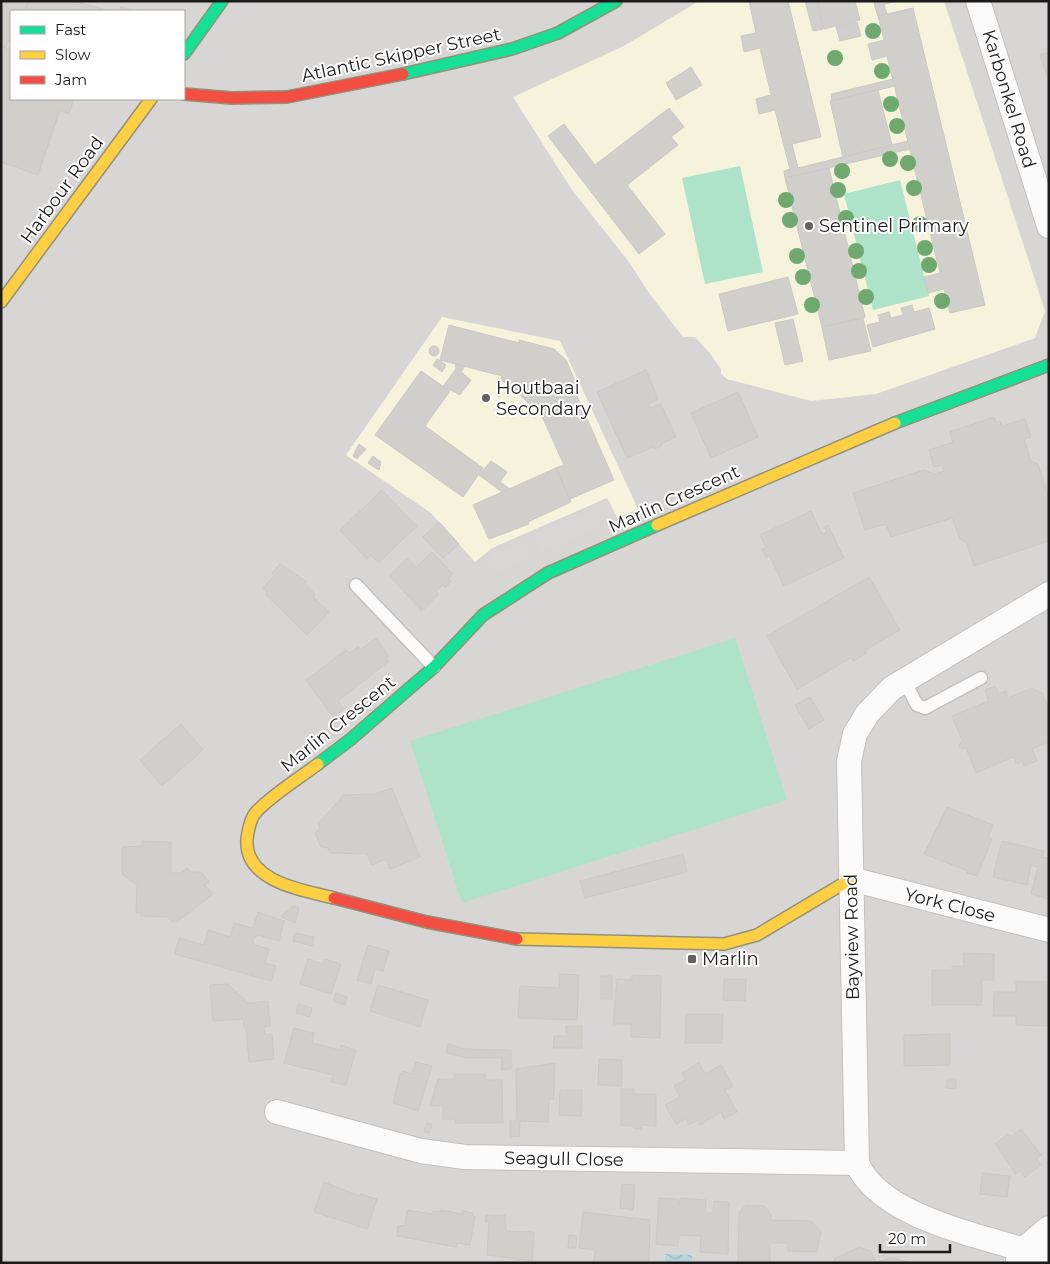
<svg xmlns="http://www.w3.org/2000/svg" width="1050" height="1264" font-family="Montserrat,sans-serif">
  <defs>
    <pattern id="water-waves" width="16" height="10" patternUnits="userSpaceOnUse" patternTransform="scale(1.25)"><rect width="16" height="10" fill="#b5d6dd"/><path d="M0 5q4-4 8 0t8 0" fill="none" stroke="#9bb7bd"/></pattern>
  </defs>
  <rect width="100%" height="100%" fill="#e9e7e3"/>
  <!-- residential -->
  <path fill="#d8d6d5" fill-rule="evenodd" d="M1,1h1048v1262h-1048zM11,11h173v88h-173z"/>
  <!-- education -->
  <g fill="#f5f3dc">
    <polygon points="699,1 944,1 1045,311 1035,338 876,394 811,401 727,379 721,374 721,369 709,352 695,337 683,337 649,293 629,262 572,190 513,97 624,46"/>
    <polygon points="442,317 560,341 638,509 617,518 607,498 492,548 475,562 431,513 346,455"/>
  </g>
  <!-- pitch -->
  <g fill="#aee2c9">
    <polygon points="740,166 763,272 705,284 682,178"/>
    <polygon points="900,180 929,296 873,310 844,194"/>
    <polygon points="735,638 787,800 462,903 410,741"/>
  </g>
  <!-- parking -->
  <g fill="#d8d7d5">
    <polygon points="609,501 617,518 541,553 533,536"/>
    <polygon points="523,541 531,558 498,573 490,555"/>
  </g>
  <!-- water -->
  <polygon fill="url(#water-waves)" points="665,1254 692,1255 692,1263 665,1263"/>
  <!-- building -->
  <g fill="#d1cfcc" stroke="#ccc8c4">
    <polygon points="1,1 29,1 25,11 11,11 11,42 8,41 6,48 1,46"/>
    <polygon points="29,1 74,1 106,10 25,11"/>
    <polygon points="749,1 788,1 821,137 784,146 775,110 759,114 756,99 771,95 760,48 744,52 741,36 756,33"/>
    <polygon points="805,1 817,1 823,29 813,31"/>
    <polygon points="818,1 855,1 860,20 824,29"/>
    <polygon points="874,1 897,1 875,7"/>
    <polygon points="884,4 887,14 878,16 875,7"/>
    <polygon points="121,7 134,11 120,11"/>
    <polygon points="913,8 985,305 950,313 944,289 928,293 924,277 940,273 887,56 872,60 868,44 884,40 878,16"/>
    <polygon points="857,22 861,36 840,41 836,27"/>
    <polygon points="1,46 11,50 11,99 74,99 69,114 60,110 38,175 1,162"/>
    <polygon points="1049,52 1049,81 1040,55"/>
    <polygon points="691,67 702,85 676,100 666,83"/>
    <polygon points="893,79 895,86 832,101 831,94"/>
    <polygon points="878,90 892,145 843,157 830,101"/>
    <polygon points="669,108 684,127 671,137 678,145 627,185 665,234 639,254 548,136 564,124 595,165"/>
    <polygon points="908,141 910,149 785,178 784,171 790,169 784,146 792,144 798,168"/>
    <polygon points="829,168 865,317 822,327 785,178"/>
    <polygon points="788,277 798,314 728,331 719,294"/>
    <polygon points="912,305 914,312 929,308 935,329 873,347 867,325 880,322 878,315 889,312 891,318 903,315 901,308"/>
    <polygon points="863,318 871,351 829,360 822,327"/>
    <polygon points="793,319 803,361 785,365 775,323"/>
    <polygon points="449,325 519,343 519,340 554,349 566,360 580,392 576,394 614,480 570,499 556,468 564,465 537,405 533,407 513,389 514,385 500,381 502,376 440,360"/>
    <circle cx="434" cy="351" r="5"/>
    <polygon points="437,359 446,365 442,372 433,365"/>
    <polygon points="455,364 465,366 461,372 471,380 460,395 443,386 456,369"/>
    <polygon points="646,370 658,399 649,404 650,408 661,404 676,437 661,444 662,446 654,449 653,447 627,458 597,392"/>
    <polygon points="421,371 450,391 425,426 483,468 463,497 375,435"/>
    <polygon points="738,392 758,437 711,458 691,413"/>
    <polygon points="994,417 996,422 1000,421 1002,426 1025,419 1031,437 1024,439 1031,461 1038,464 1049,498 1049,541 974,566 966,542 960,539 952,518 891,537 886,524 865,530 853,493 924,470 935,474 944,471 942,465 934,467 929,450 953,442 950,432"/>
    <polygon points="359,444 366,449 357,459 353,456"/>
    <polygon points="373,456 381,462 379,470 368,463"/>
    <polygon points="491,461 507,472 500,482 510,489 502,492 479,475"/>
    <polygon points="556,468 571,502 528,522 529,524 489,539 473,505"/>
    <polygon points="382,490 417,526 378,563 371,555 367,559 340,530"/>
    <polygon points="811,511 822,534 827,532 824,527 828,525 844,558 784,586 769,555 766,557 762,549 766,548 760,535"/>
    <polygon points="439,522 459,544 443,558 423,537"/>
    <polygon points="432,552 453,574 448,579 451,582 445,588 443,585 436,591 439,594 422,611 389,576 407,558 416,567"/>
    <polygon points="280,564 307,582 305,584 315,594 313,597 329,612 307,635 265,594 267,591 263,588 274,576 272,573"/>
    <polygon points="869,577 900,630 865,650 867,653 853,661 851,658 797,689 767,636"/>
    <polygon points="376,638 389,656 386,658 389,661 338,701 344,709 333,717 306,680 346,650 349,653 358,647 360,650"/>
    <polygon points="995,686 999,694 1006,691 1008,698 1032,688 1042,693 1049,710 1049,742 1032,749 1037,761 1024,766 1022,761 1016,764 1013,757 976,773 966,748 962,749 959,746 962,740 952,716 989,701 985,690"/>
    <polygon points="810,697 824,720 809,729 795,705"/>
    <polygon points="181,724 203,750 162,786 140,760"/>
    <polygon points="392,788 420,857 390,869 386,859 372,865 367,854 330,853 328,848 321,847 315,834 320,828 318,823 344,795 374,794"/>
    <polygon points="947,807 993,825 988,837 992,839 977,876 967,873 968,871 924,854"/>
    <polygon points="142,841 171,842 171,873 181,873 187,868 191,872 201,872 209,882 205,885 213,894 177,922 173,922 167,917 141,916 141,913 136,913 137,885 122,874 122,847 142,846"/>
    <polygon points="1002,841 1044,851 1042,857 1049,858 1049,899 1031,894 1038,867 1031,865 1027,885 993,877"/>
    <polygon points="683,854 687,872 585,898 580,881"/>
    <polygon points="293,906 299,908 295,923 282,917 284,913"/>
    <polygon points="258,912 284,921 279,941 258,935 252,940 255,945 269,949 265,963 276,966 271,981 175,954 179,938 204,945 208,930 230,937 234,923 253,928"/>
    <polygon points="295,933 314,937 312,946 293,941"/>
    <polygon points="368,945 389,951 383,971 375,969 371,984 357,980"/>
    <polygon points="963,953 994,954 994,980 982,980 982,1005 932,1005 932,970 952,970 952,966 964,966"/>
    <polygon points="308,959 323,964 325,959 341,964 331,994 300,984"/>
    <polygon points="560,974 579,975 577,1020 518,1018 520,986 559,988"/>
    <polygon points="632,975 661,976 660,1038 631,1037 631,1024 613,1024 617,979 632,980"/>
    <rect x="601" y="976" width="11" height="23"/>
    <polygon points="724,979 746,979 745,1001 723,1000"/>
    <polygon points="1016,981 1049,982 1049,1026 1016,1025 1016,1016 993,1016 994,992 1016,992"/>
    <polygon points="228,984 248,1003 268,1001 270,1026 264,1027 265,1035 272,1034 274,1059 249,1062 246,1027 244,1027 243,1019 213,1021 210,985"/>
    <polygon points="378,985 428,1000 420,1027 370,1011"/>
    <polygon points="336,993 347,997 345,1005 333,1001"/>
    <polygon points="298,1004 312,1008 310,1017 296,1013"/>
    <polygon points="686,1014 723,1014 722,1043 685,1043"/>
    <polygon points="566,1026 582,1026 582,1048 553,1048 554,1036 566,1036"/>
    <polygon points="294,1028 314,1033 312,1043 340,1050 341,1045 356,1050 346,1085 331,1082 333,1075 284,1063"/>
    <polygon points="950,1034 950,1065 904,1066 904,1035"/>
    <polygon points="448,1044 466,1049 511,1050 511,1069 501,1070 502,1058 466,1058 446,1053"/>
    <polygon points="599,1059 622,1060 622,1086 598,1085"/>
    <polygon points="416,1062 432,1066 418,1111 393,1103 400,1073 402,1074 403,1071 412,1074"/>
    <polygon points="555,1063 554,1099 549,1099 548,1122 520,1121 519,1137 510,1136 510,1121 517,1121 516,1069"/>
    <polygon points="699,1063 705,1074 721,1065 733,1086 725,1090 737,1112 724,1119 721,1112 700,1125 697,1120 689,1125 686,1119 676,1124 665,1105 680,1097 674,1086 686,1079 682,1073"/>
    <polygon points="455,1074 485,1074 485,1080 502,1080 503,1123 455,1123 456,1119 443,1119 443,1106 430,1106 438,1079 454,1079"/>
    <polygon points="947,1080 956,1080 956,1089 946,1088"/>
    <polygon points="621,1089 634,1089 634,1094 656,1094 656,1126 641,1125 641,1129 634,1129 634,1126 621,1125"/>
    <polygon points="560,1090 582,1090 581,1116 559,1115"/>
    <polygon points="426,1123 432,1124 430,1133 424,1132"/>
    <polygon points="1021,1129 1041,1155 1037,1159 1041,1165 1025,1177 1020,1171 1016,1174 995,1144 1007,1134 1012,1136"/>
    <polygon points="982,1173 1010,1176 1007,1197 980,1194"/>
    <polygon points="324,1182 360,1196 360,1194 377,1199 367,1229 314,1212"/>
    <polygon points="622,1184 635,1185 633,1210 620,1208"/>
    <polygon points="659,1198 679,1199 679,1205 681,1198 706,1200 705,1211 707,1213 713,1213 714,1201 729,1202 728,1254 700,1252 701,1236 679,1235 678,1246 656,1244"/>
    <polygon points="746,1205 764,1206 771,1215 771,1220 811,1221 821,1232 817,1252 788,1251 788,1243 770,1243 770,1263 738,1263 739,1216 740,1211"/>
    <polygon points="407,1210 433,1214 433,1211 440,1212 441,1210 463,1214 463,1211 473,1213 472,1216 475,1216 470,1245 457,1243 456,1247 397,1236 398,1226 405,1225"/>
    <polygon points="583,1212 650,1220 649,1263 593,1263 595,1250 579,1248"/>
    <polygon points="486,1215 505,1215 506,1231 534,1232 532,1261 487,1255 489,1222 485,1222"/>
    <polygon points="569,1235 577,1236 576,1248 568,1248"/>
    <polygon points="859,1247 871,1251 876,1262 892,1258 912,1263 835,1263 834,1259"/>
  </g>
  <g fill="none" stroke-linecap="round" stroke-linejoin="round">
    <!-- lane casing -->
    <g stroke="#c2c1bf" stroke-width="15">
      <g id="lane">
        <polyline points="356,585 434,667"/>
        <polyline points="904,680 917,705 925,708 981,678"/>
      </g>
    </g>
    <!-- street casing -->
    <g stroke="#c2c1bf" stroke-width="26">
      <g id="street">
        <polyline points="978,1 1049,226"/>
        <path d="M1049,594l-157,94 -25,26 -12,20 -6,27 8,402c24,58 136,74 192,95"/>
        <polyline points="851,879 1049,930"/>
        <polyline points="277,1112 421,1151 465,1157 857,1163"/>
        <polyline points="1018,1261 1024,1249 1049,1228"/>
      </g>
    </g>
    <!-- fast casing -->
    <g stroke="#91927c" stroke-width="14">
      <g id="fast">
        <polyline points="184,54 222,1"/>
        <polyline points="403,74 512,49 558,33 616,1"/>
        <polyline points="895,423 1049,365"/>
        <polyline points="318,764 351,739 434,667 483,615 548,573 657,525"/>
      </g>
    </g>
    <!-- slow casing -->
    <g stroke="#91927c" stroke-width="14">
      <g id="slow">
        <polyline points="1,302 151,99"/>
        <polyline points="657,525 895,423"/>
        <path d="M318,764c-20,15 -43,29 -61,47 -6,6 -9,20 -10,28 -3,43 56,51 87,59"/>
        <polyline points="517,939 724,944 757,935 851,879"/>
      </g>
    </g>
    <!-- jam casing -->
    <g stroke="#91927c" stroke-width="14">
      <g id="jam">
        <polyline points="184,94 232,98 287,97 403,74"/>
        <polyline points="334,898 427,922 517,939"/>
      </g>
    </g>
    <!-- lane -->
    <use href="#lane" stroke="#fcfbfb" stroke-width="12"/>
    <!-- street -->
    <use href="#street" stroke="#fcfbfb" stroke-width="24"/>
    <!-- fast -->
    <use href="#fast" stroke="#16e098" stroke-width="11"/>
    <!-- slow -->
    <use href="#slow" stroke="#ffcf43" stroke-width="11"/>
    <!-- jam -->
    <use href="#jam" stroke="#f24e42" stroke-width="11"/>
  </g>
  <!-- trees -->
  <g fill="#6fa96f">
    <circle cx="873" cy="31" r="8"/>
    <circle cx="835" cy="58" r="8"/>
    <circle cx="882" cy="71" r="8"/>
    <circle cx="891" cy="104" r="8"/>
    <circle cx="897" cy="126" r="8"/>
    <circle cx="890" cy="159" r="8"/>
    <circle cx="908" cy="163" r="8"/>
    <circle cx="842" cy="171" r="8"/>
    <circle cx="914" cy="188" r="8"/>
    <circle cx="838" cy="190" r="8"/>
    <circle cx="786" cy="200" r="8"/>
    <circle cx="846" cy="218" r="8"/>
    <circle cx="790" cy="220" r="8"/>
    <circle cx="920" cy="224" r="8"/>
    <circle cx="925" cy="248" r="8"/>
    <circle cx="856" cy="251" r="8"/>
    <circle cx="797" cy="256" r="8"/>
    <circle cx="929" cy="265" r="8"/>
    <circle cx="859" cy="271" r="8"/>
    <circle cx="803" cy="277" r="8"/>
    <circle cx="866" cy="297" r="8"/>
    <circle cx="942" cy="301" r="8"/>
    <circle cx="812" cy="305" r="8"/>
  </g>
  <!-- markers -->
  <g fill="#636261" stroke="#fff" stroke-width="2">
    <circle cx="809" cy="226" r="5"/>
    <circle cx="486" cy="398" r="5"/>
    <rect x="687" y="954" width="10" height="10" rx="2.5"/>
  </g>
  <g text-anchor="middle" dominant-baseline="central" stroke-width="4" stroke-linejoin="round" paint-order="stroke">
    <!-- street labels -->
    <g font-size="18" fill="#1b1b1b" stroke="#fff">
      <text transform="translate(401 55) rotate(-12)">Atlantic Skipper Street</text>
      <text transform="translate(1009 99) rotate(73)">Karbonkel Road</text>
      <text transform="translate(62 190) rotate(-54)">Harbour Road</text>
      <text transform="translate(674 499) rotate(-24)">Marlin Crescent</text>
      <text transform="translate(338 724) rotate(-39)">Marlin Crescent</text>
      <text transform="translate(950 905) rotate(14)">York Close</text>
      <text transform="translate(852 937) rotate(-91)">Bayview Road</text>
      <text transform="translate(564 1159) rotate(1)">Seagull Close</text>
    </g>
    <!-- poi labels -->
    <g font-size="18" fill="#1b1b1b" stroke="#fff" text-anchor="start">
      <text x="819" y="226">Sentinel Primary</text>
      <text x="496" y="388">Houtbaai<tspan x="496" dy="21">Secondary</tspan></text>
      <text x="702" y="959">Marlin</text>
    </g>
  </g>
  <!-- border -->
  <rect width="1050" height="1264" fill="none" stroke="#1b1b1b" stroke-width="5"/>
  <!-- legend -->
  <rect x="10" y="10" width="175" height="90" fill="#ffffff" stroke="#a4a4a4"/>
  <rect x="20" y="26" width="25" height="8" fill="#16e098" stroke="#a4a4a4"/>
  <text x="55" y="35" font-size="15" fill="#1b1b1b">Fast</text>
  <rect x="20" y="51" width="25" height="8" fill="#ffcf43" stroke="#a4a4a4"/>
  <text x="55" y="60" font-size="15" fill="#1b1b1b">Slow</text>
  <rect x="20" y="76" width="25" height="8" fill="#f24e42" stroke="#a4a4a4"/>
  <text x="55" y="85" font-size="15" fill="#1b1b1b">Jam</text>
  <!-- scale -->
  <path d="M880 1244v8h70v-8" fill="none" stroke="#1b1b1b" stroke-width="2.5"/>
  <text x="888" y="1244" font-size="15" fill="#1b1b1b" stroke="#ffffff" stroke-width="4" paint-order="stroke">20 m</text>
</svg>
